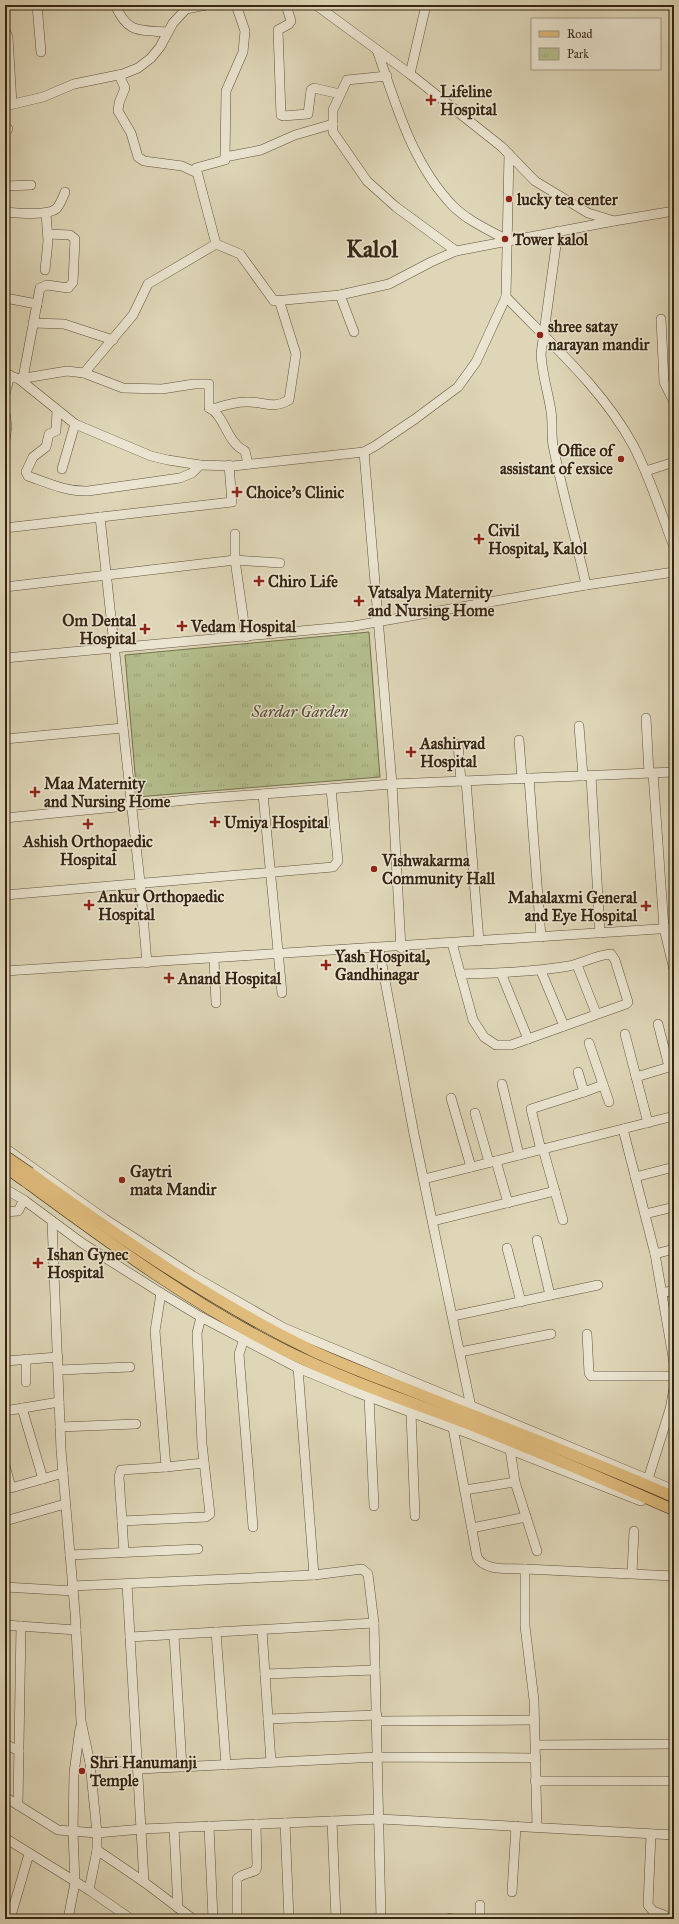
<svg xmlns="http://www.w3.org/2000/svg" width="679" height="1924" font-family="'IM FELL Great Primer',serif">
  <defs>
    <pattern id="park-tufts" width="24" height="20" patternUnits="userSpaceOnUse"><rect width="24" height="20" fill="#b4bd8c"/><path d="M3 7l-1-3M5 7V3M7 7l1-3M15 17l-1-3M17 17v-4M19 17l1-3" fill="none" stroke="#9ba278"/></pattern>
  </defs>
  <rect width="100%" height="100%" fill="#ded6b7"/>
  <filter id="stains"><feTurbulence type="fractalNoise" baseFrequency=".005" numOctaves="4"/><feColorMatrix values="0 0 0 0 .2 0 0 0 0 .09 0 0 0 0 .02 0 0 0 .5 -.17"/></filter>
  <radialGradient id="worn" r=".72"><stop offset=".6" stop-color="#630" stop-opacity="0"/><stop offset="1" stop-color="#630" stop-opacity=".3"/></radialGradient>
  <!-- park -->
  <polygon fill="url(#park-tufts)" stroke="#757250" points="369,632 380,777 137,797 125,655"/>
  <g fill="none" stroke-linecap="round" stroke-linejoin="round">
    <!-- minor casing -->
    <g stroke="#60523c" stroke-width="10">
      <g id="minor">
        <polyline points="37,5 41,52"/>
        <path d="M115,5c13,29 24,25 53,27"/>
        <polyline points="286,5 291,21 289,24 278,30 281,115 283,116 308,114 311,90 314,88 340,94"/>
        <polyline points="316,5 410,74 502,147 535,181 588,213 614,221"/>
        <polyline points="5,31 8,37 12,104"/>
        <path d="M377,50c19,54 35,114 76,156 15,15 36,24 54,34"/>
        <polyline points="410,74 426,5"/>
        <polyline points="119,75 125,88 119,103 118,111 131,133 138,157 144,161 182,166 197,173"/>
        <polyline points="387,76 347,80 333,110 333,132 367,181 396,207 456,251"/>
        <polyline points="5,106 43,97 74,84 123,74 138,68 151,58 160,47 173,23 186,9 206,5"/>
        <polyline points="5,129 8,129"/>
        <path d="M509,154l-3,143c45,47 96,91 127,148 17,32 28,68 41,102"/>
        <polyline points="225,157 261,150 295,135 333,124"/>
        <polyline points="5,186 31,185"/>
        <path d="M5,212c12,1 42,4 51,-3 4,-4 7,-12 9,-17"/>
        <path d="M558,231l-17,123c1,20 7,38 10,57 2,12 0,23 2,34 9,47 23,93 33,140"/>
        <polyline points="216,244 196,168 225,160 226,91 243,52 245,31 236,5"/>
        <polyline points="45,270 48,241 46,213"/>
        <polyline points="340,295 389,284 431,262 456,251 614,221 674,211"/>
        <polyline points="5,298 37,304"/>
        <polyline points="661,319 664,382 674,402"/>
        <polyline points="33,323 64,324 113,340"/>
        <polyline points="84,373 133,315 148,284 216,244 240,254 274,301 340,295 354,332"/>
        <polyline points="5,374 19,379 75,424 151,456 168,460 200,465 233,466 364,452"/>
        <polyline points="23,378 40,288 47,285 68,288 73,282 75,239 70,235 48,234"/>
        <path d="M19,379l48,-8 17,2 39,15 39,1 32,-5h15v24c16,7 17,34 36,43l3,13"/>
        <polyline points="5,394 10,375"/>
        <path d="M212,409c11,-3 22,-7 34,-7 18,-1 26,8 43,-2l7,-46 -17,-54"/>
        <path d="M57,411l-1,20 -7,3 -3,13 -13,10 -7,15 2,4c20,7 39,16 60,15l92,-13 12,-5 8,-8"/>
        <polyline points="5,413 7,426 5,441"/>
        <polyline points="62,469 75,424"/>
        <polyline points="646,471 674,462"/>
        <polyline points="100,517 140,882 147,963"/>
        <polyline points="5,528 232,502 229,465"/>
        <polyline points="235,534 235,560 246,637"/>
        <polyline points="5,587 235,560 280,563"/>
        <polyline points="5,658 354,626 586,585 674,572"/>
        <polyline points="646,718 649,773"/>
        <polyline points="579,726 583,776"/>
        <polyline points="5,739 123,728"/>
        <polyline points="519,740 522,779"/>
        <polyline points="458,744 461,781"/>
        <polyline points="653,773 664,928 674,970"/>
        <polyline points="591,776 600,933"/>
        <polyline points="529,778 541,937"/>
        <polyline points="466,781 479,941"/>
        <polyline points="263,794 282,993"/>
        <polyline points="5,818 197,799 392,784 674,772"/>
        <polyline points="5,895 333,867 338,861 331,789"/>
        <path d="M452,943l21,77 11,17 12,8h15l115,-41 2,-2 -13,-42 -4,-6c-15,1 -28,9 -42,12 -36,6 -72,7 -109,8"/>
        <polyline points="401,948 392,784 364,452 375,446 415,419 458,387 476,362 506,297"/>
        <polyline points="379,949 414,1134 471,1407"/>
        <polyline points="214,959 216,1003"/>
        <polyline points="577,965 596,1013"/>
        <path d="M5,971c223,-13 446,-27 669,-43"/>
        <polyline points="541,971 564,1026"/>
        <polyline points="501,973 528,1039"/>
        <polyline points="625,1034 648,1123"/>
        <polyline points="589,1043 609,1102"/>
        <polyline points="636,1077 669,1067 658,1024"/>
        <polyline points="502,1084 519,1155"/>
        <polyline points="584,1092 603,1085"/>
        <polyline points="451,1098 471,1167"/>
        <polyline points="475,1113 489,1162"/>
        <polyline points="623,1129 655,1254 674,1363"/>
        <polyline points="5,1148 105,1219 193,1276 284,1328 674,1490"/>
        <polyline points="543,1149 563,1220"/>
        <polyline points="541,1150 531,1109 584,1092 578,1072"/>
        <polyline points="496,1161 508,1203"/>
        <polyline points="635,1177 674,1167"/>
        <polyline points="424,1179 674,1116"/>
        <polyline points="5,1189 24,1200 82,1243 161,1293 201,1317 298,1368 356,1392 470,1434 641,1501"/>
        <polyline points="5,1212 18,1211 24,1200"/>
        <polyline points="645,1214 674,1207"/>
        <polyline points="433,1221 555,1191"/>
        <polyline points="537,1240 550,1295"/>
        <polyline points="507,1248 521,1302"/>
        <polyline points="655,1254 674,1249"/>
        <polyline points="161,1293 155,1331 166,1467 121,1470 119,1477 122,1521 206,1517 210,1514 202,1444 197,1333 201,1317"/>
        <polyline points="662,1293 674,1290"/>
        <polyline points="453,1316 598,1285"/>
        <polyline points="587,1334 589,1373 591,1376 674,1376"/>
        <polyline points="244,1339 239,1354 253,1527"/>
        <polyline points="460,1352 551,1334"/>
        <polyline points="26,1359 26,1382"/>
        <polyline points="5,1361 58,1357"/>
        <polyline points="298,1368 314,1575"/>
        <polyline points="59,1370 130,1367"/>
        <polyline points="369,1397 374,1506"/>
        <polyline points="22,1408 43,1479"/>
        <polyline points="5,1411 59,1402"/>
        <polyline points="411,1413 415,1516"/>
        <polyline points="60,1427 136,1424"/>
        <path d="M453,1428l24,129c8,15 33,11 48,12v57l9,74 3,127"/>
        <polyline points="510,1449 515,1482 537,1551"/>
        <polyline points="5,1465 11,1488 63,1473"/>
        <polyline points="166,1467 204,1463"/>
        <polyline points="648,1479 670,1409 674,1388"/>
        <polyline points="465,1490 515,1482"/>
        <polyline points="5,1521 65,1504"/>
        <polyline points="122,1521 124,1552"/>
        <polyline points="472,1528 526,1517"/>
        <polyline points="70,1555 198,1549"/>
        <polyline points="525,1569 674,1576"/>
        <polyline points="632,1573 634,1531"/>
        <polyline points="127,1584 144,1882"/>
        <polyline points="72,1586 314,1575 362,1569 368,1574 374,1623 381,1919"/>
        <polyline points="5,1587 73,1591"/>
        <polyline points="5,1625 76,1630"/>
        <polyline points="262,1630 271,1762"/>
        <polyline points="216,1632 226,1765"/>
        <polyline points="174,1635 182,1767"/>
        <polyline points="130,1637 374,1623"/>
        <polyline points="265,1674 375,1670"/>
        <polyline points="268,1719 377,1715"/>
        <polyline points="377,1721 533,1720"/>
        <polyline points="5,1744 19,1751"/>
        <polyline points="536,1745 674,1744"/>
        <polyline points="90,1763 138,1761"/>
        <polyline points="139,1769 378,1757 536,1758"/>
        <polyline points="535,1781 674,1781"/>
        <polyline points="5,1797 58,1830 97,1833 142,1829 380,1819 674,1835"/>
        <polyline points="18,1805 21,1626"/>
        <polyline points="332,1821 336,1919"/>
        <polyline points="285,1823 289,1919"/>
        <polyline points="209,1826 213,1919"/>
        <polyline points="174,1828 178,1908"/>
        <polyline points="651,1834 648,1905 653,1911 664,1915"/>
        <polyline points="5,1838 89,1890 97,1850 97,1833 90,1763 81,1721 75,1612 61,1450 52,1221"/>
        <polyline points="97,1850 144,1882 193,1919"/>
        <polyline points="89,1890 131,1919"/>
        <polyline points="512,1892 516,1826"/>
        <polyline points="480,1905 480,1919"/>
        <polyline points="450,1918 450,1919"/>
        <polyline points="10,1919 29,1854"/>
        <polyline points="68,1919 75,1883 73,1832 74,1773 80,1728"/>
        <path d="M237,1919v-40c5,-6 13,-5 19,-9l1,-5 -1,-41"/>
      </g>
    </g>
    <!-- major casing -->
    <g stroke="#362613" stroke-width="12">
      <g id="major">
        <path d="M30,1173c90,65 182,129 283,178 36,17 74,30 111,45 84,33 168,65 250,101"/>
        <path d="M25,1181c83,61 168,124 261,170 61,30 125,51 188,75 67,27 134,55 200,84"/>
      </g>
    </g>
    <!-- minor -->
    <use href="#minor" stroke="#eae4d0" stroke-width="9"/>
    <!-- major -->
    <use href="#major" stroke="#dfbb7c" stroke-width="11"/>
    <!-- major-bridge casing -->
    <g stroke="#362613" stroke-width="12" stroke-linecap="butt">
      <g id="major-bridge">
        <polyline points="5,1156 30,1173"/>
        <polyline points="5,1167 25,1181"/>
      </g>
    </g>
    <!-- major-bridge -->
    <use href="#major-bridge" stroke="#dfbb7c" stroke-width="11"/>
  </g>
  <!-- markers -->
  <g fill="#8f2418" stroke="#eae4d0" stroke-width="1.5">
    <path d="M429 94h4v4h4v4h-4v4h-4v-4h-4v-4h4z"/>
    <circle cx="509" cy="199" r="4"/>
    <circle cx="505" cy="239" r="4"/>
    <circle cx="540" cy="335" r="4"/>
    <circle cx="621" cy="459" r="4"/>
    <path d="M235 486h4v4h4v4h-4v4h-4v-4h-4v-4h4z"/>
    <path d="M477 533h4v4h4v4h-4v4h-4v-4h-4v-4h4z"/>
    <path d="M257 575h4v4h4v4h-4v4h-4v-4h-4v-4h4z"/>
    <path d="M357 595h4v4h4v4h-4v4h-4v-4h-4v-4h4z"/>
    <path d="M180 620h4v4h4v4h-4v4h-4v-4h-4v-4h4z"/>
    <path d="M143 623h4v4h4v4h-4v4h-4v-4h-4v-4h4z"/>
    <path d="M409 746h4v4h4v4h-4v4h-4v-4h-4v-4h4z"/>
    <path d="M33 786h4v4h4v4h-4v4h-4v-4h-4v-4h4z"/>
    <path d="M213 816h4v4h4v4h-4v4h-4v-4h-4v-4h4z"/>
    <path d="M86 818h4v4h4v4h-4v4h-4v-4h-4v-4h4z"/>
    <circle cx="374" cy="869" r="4"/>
    <path d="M87 899h4v4h4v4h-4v4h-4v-4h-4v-4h4z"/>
    <path d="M644 900h4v4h4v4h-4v4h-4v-4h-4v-4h4z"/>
    <path d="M324 959h4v4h4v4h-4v4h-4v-4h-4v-4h4z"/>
    <path d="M167 972h4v4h4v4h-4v4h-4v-4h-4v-4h4z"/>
    <circle cx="122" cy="1180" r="4"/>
    <path d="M36 1257h4v4h4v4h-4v4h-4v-4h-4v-4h4z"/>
    <circle cx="82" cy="1771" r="4"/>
  </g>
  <g text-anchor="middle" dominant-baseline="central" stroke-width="3" stroke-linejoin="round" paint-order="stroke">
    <!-- poi labels -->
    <g font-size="16" font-weight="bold" fill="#362613" stroke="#eae4d0" text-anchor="start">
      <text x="440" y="91">Lifeline<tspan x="440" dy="18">Hospital</tspan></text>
      <text x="517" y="199">lucky tea center</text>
      <text x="513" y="239">Tower kalol</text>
      <text x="548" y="326">shree satay<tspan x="548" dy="18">narayan mandir</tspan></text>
      <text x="613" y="450" text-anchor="end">Office of<tspan x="613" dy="18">assistant of exsice</tspan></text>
      <text x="246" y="492">Choice's Clinic</text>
      <text x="488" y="530">Civil<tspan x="488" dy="18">Hospital, Kalol</tspan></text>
      <text x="268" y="581">Chiro Life</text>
      <text x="368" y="592">Vatsalya Maternity<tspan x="368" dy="18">and Nursing Home</tspan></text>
      <text x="136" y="620" text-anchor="end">Om Dental<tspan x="136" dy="18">Hospital</tspan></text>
      <text x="191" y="626">Vedam Hospital</text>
      <text x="420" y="743">Aashirvad<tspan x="420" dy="18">Hospital</tspan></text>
      <text x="44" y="783">Maa Maternity<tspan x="44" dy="18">and Nursing Home</tspan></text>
      <text x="224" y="822">Umiya Hospital</text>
      <text x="88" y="841" text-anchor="middle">Ashish Orthopaedic<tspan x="88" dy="18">Hospital</tspan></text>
      <text x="382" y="860">Vishwakarma<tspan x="382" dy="18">Community Hall</tspan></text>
      <text x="98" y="896">Ankur Orthopaedic<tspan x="98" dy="18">Hospital</tspan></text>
      <text x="637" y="897" text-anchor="end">Mahalaxmi General<tspan x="637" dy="18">and Eye Hospital</tspan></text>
      <text x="335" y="956">Yash Hospital,<tspan x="335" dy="18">Gandhinagar</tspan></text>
      <text x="178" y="978">Anand Hospital</text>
      <text x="130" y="1171">Gaytri<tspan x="130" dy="18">mata Mandir</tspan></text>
      <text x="47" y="1254">Ishan Gynec<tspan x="47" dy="18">Hospital</tspan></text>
      <text x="90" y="1762">Shri Hanumanji<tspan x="90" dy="18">Temple</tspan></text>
    </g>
    <!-- park labels -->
    <g font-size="16" font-style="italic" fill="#564c31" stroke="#eae4d0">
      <text x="300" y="711">Sardar Garden</text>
    </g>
    <!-- town labels -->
    <g font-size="24" font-weight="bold" fill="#362613" stroke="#eae4d0">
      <text x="372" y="249">Kalol</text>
    </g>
  </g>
  <!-- margin -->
  <rect width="679" height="1924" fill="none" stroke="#ded6b7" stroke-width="20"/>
  <rect x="6" y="6" width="667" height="1912" fill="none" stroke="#362613" stroke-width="2"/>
  <rect x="10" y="10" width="659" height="1904" fill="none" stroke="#362613"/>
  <!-- legend -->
  <rect x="531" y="18" width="130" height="52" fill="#eae4d0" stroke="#a29884"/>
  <rect x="539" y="31" width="20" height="6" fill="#dfbb7c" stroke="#a29884"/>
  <text x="567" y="38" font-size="12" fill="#362613">Road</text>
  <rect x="539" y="48" width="20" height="12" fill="url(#park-tufts)" stroke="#a29884"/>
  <text x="567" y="58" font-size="12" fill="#362613">Park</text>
  <rect width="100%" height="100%" filter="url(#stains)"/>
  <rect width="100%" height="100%" fill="url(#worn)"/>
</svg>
